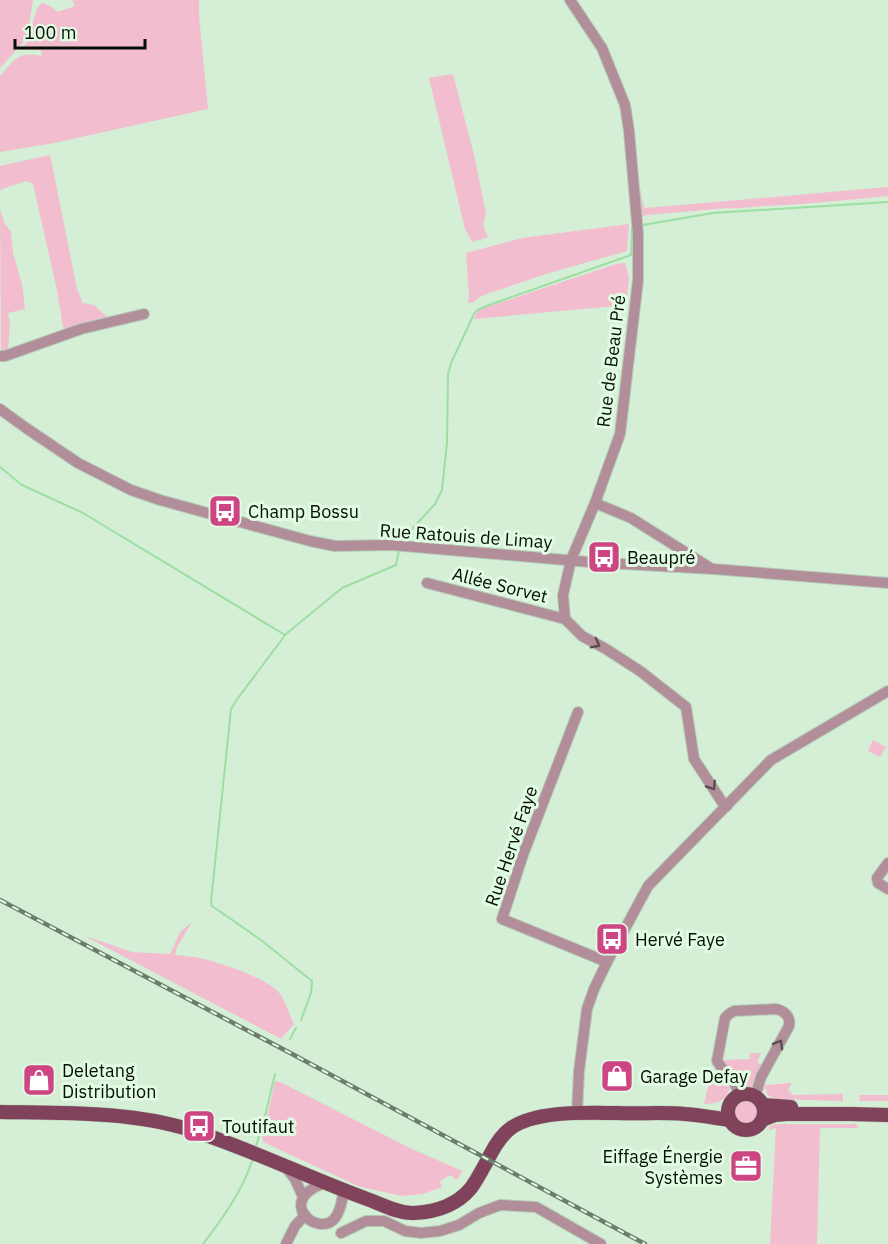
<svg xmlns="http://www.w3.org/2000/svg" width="888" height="1244" font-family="'IBM Plex Sans',sans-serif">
  <rect width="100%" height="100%" fill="#d5eed6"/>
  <!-- green -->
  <g fill="#f2bdcf">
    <polygon points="0,0 33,0 27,38 0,68"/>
    <path d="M72,0h127v16l9,93 -154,34 -54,9v-76c15,-17 18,-25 42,-20l-1,-6h-21l7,-8 10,-34 5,-5 8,3 8,6 17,-6z"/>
    <polygon points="453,74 474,155 486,213 483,225 488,237 472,242 465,229 429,78"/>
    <polygon points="50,155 77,289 83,303 94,305 108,318 65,328 63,327 57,290 33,184 26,181 2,189 0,191 0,166"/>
    <path d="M639,186c3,7 2,15 6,22l243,-21v9c-41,4 -81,8 -122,10 -13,0 -25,3 -38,2l-81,7 -5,2 -1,6z"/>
    <polygon points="0,210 5,224 11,232 13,253 22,284 25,309 8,313 10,322 8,350 1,353"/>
    <polygon points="629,224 627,251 549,273 481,296 474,302 468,303 469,295 466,253 522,238"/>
    <polygon points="625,263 629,277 626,305 474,319 478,310 616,264"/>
    <polygon points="873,740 886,747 880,757 868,751"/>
    <path d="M192,922l-15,25 -2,8c7,1 13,1 19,2 20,3 74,21 86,37 6,8 9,21 14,30l-13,15 -196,-103 47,16 38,2 10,-22z"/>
    <polygon points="750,1053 761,1053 757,1062 762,1065 751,1087 739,1087 721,1060 750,1059"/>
    <path d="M721,1073l9,13c-2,14 -13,18 -26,18l6,-26 9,2z"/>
    <polygon points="275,1081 282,1083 410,1148 462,1171 457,1180 450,1175 440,1181 442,1187 423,1194 401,1196 358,1186 263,1142 262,1132 268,1113"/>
    <path d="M792,1083l-4,7 5,5 50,-1v7l-68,-2c-7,-2 -10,-7 -10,-14z"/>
    <polygon points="860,1095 888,1095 888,1101 859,1101"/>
    <circle cx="746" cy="1112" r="11"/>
    <polygon points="775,1124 856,1124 859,1128 820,1128 817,1244 770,1244 776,1128 769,1130 769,1127"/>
  </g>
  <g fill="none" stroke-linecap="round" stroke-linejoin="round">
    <!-- stream -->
    <g stroke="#9ddea2" stroke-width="2">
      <polyline points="643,225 713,213 888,202"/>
      <polyline points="0,467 22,485 83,513 285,635"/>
      <polyline points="402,542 403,539 435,504 442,490 447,443 448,374 451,363 474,314 477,310 489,305 631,255 632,228"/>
      <polyline points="301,1020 311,993 312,981 261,940 212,906 211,902 231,709 238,698 286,634 342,588 396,565 399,550"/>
      <polyline points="290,1039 296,1028"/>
      <polyline points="255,1150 266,1112 275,1074"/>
      <path d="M203,1244c20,-26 40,-54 50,-86"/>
    </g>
    <!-- minor casing -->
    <g stroke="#b4cab5" stroke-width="12">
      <g id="minor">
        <polyline points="570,0 602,48 625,105 629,131 638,234 638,280 620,434 595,503 571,560 563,595 565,619 582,636 606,649 640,671 686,707 694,759 722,802 727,806"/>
        <polyline points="0,356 5,356 81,329 144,314"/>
        <polyline points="0,409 26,428 78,463 131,490 160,500 310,541 335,546 392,545 589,562 713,569 888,583"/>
        <polyline points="595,503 631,518 712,569"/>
        <polyline points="427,583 565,619"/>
        <polyline points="578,712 524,852 502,919 607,962"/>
        <polyline points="888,863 877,878 878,883 888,889"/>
        <path d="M739,1096l-5,-15 -13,-14 -4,-6 8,-43 4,-4 5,-3 42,-2c9,2 15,8 13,17l-28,51 -6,20"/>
        <polyline points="577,1113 579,1071 587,1009 594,989 607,962 648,886 771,760 888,691"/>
        <polyline points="285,1166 295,1179 303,1197"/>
        <path d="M325,1183c-51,17 -7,56 10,35 6,-7 7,-19 9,-28"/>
        <polyline points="341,1233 366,1221 384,1221 405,1231 421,1233 440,1231 459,1225 479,1213 500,1205 536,1207 601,1244"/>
        <polyline points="286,1244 295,1226 305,1215"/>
      </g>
    </g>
    <!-- major casing -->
    <g stroke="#b4cab5" stroke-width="15">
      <g id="major">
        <circle cx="746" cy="1112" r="18"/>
        <polyline points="763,1105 791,1107"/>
        <path d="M0,1112c63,1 133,-1 194,19 59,19 115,47 173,68 14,5 32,15 47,14 21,-1 43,-8 57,-25 6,-8 11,-18 16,-27 6,-12 13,-25 24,-33 26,-18 76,-15 106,-15 23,1 46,-1 68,1 15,1 30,4 45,6"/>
        <polyline points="762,1120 775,1115 786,1114 851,1114 888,1115"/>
      </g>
    </g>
    <!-- minor -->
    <use href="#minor" stroke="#b28d9a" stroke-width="10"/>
    <!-- major -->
    <use href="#major" stroke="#80435b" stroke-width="14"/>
    <!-- rail casing -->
    <g stroke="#6c7d6d" stroke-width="4.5">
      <polyline id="rail" points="0,900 294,1055 645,1244"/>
    </g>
    <!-- rail -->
    <use href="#rail" stroke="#e2fce3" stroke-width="2" stroke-dasharray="7" stroke-linecap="butt"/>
  </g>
  <!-- one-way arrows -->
  <defs><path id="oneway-chevron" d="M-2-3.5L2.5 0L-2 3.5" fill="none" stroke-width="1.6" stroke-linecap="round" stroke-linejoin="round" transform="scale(1.5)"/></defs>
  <g stroke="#5c4e50">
    <use href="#oneway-chevron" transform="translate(596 644) rotate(28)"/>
    <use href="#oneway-chevron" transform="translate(712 786) rotate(57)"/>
    <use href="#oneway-chevron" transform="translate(779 1044) rotate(-60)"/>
  </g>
  <!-- icons -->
  <defs>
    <g id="bus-square" transform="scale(1.725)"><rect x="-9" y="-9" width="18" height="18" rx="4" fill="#cd4683" stroke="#e2fce3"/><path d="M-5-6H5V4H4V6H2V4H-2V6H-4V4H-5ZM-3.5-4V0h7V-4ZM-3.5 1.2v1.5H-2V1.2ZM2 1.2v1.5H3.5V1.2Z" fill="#fff"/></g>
    <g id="shop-square" transform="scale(1.725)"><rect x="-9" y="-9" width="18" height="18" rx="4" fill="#cd4683" stroke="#e2fce3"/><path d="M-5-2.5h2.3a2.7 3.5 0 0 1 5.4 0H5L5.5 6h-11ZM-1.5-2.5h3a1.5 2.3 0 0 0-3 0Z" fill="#fff"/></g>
    <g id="office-square" transform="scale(1.725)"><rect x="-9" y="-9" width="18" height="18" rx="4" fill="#cd4683" stroke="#e2fce3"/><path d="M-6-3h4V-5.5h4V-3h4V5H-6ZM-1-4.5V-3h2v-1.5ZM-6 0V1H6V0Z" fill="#fff"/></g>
  </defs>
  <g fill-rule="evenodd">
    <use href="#bus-square" x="225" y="511"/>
    <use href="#bus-square" x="604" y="557"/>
    <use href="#bus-square" x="612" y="939"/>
    <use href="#shop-square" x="617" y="1076"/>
    <use href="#shop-square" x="39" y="1080"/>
    <use href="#bus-square" x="199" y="1126"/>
    <use href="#office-square" x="746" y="1166"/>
  </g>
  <g text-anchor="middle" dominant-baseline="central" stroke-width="6" stroke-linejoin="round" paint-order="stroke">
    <!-- street labels -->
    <g font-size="18" fill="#060e06" stroke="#e2fce3">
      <text transform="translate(611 361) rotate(-83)">Rue de Beau Pré</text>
      <text transform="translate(466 536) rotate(4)">Rue Ratouis de Limay</text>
      <text transform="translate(500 585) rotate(14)">Allée Sorvet</text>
      <text transform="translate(511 846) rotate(-71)">Rue Hervé Faye</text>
    </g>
    <!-- poi labels -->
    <g font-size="18" fill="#060e06" stroke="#e2fce3" text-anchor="start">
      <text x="248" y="511">Champ Bossu</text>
      <text x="627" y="557">Beaupré</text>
      <text x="635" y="939">Hervé Faye</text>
      <text x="62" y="1070">Deletang<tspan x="62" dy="21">Distribution</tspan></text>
      <text x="640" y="1076">Garage Defay</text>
      <text x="222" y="1126">Toutifaut</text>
      <text x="723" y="1156" text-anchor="end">Eiffage Énergie<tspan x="723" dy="21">Systèmes</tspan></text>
    </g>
  </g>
  <!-- scale -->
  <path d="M15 39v9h130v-9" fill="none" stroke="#060e06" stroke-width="3"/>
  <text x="24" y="39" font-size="18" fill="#060e06" stroke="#e2fce3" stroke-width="4.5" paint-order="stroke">100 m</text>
</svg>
